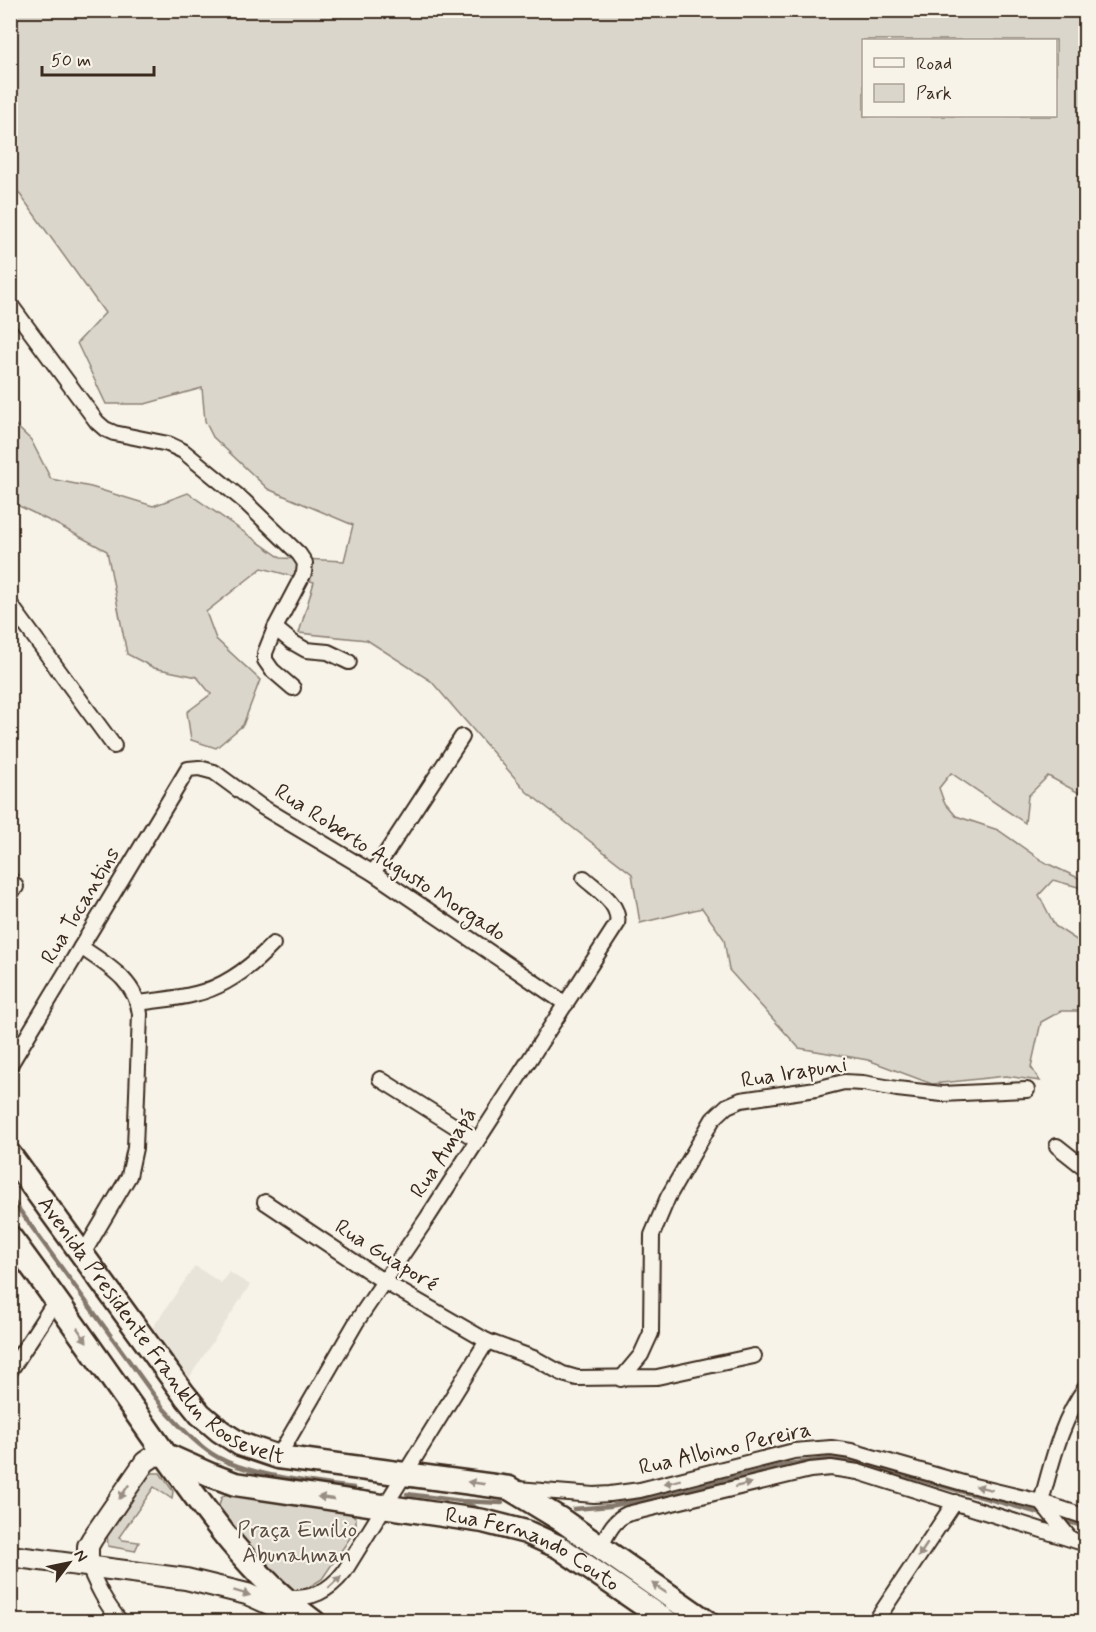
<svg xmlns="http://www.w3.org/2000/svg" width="1096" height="1632" font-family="Mynerve,sans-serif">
  <rect width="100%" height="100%" fill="#f7f3e8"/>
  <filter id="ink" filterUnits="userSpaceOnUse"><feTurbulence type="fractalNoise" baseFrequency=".0167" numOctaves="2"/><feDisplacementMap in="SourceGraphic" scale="12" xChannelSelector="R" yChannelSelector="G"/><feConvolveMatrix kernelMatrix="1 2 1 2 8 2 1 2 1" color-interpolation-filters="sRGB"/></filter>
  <g filter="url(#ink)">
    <!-- built -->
    <polygon fill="#e9e4d9" points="195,1266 221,1283 229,1272 250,1285 187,1381 151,1330"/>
    <!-- green -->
    <g fill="#dbd6cb" stroke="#8b8074" stroke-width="1.5" fill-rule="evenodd">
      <path d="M11,11h1074v788l-2,-4 -35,-19 -20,20 -3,27 -74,-50 -12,15 5,14 12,14 42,14 46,32 41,19v11l-7,-5 -25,-7 -14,15 16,31 26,17h4v68h-24l-20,11 -10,45 9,14 -34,-5 -74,8 -64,-24 -69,-12 -70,-78 -5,-31 -22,-31 -62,15 -8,-49 -105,-82 -96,-111 -64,-41 -68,-7 15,-51 -52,-14 -56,44 10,27 44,41 -17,45 -27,23 -25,-8 -4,-28 24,-18 -14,-17 -43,-9 -27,-14 -20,-103 -51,-27 -45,-22 -1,-82 21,20 20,39 40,8 62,19 35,-13 93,65 63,3 9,-36 -85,-36 -55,-52 -8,-16 -3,-33 -57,16h-39l-29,-61 28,-30 -94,-131zM864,40h192v76h-192z"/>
      <polygon points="153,1473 160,1473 173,1491 172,1499 154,1487 119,1537 123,1540 139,1542 135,1551 108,1546 107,1534 147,1475"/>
      <polygon points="231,1491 348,1510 356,1518 356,1529 322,1579 306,1589 297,1590 287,1589 261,1568 218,1510 221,1498"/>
    </g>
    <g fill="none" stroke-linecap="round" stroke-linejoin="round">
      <!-- stream -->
      <g stroke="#84786c" stroke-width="4.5">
        <path d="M10,1197l154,212c17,18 33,37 55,49 33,18 97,25 135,30"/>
        <polyline points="407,1494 461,1501 502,1503"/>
        <polyline points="461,1501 483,1511"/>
        <polyline points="574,1509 610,1506 650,1498 789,1464 829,1459 856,1462 1046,1515"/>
        <polyline points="1059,1519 1086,1527"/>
      </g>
      <!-- street casing -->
      <g stroke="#3b2a1e" stroke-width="18">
        <g id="street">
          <polyline points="10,304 97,422 105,429 114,433 168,444 183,451 244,501 299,554 305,563 304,573 275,628 265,653 265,660 272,670 293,688"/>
          <polyline points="10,604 114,746"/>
          <polyline points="275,628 292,642 306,650 328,652 349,662"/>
          <polyline points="373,873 462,737"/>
          <polyline points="10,879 16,887"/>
          <path d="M81,947c25,18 55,33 59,67l-5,134 -6,28 -46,78"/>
          <path d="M139,1003c18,-3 38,-4 56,-9 30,-7 56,-27 78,-50"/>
          <polyline points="10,1065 188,769 199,768 214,772 259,805 373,873 566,1004"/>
          <polyline points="380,1079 477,1140"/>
          <polyline points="1057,1146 1081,1165 1086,1166"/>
          <polyline points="265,1202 383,1281 487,1341 536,1359 563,1374 577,1378 657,1377 754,1356"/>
          <polyline points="10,1371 56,1300"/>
          <polyline points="621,1379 641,1355 651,1333 652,1235 668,1197 713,1119 727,1106 741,1100 816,1089 844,1082 863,1083 897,1089 942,1094 1027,1090"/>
          <path d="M278,1457l79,-136 71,-104 189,-293c4,-20 -20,-34 -33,-46"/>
          <polyline points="517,1489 594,1495 610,1494 640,1490 794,1451 831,1448 851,1451 970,1485 1041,1502 1086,1517"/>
          <path d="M1041,1502c11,-39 20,-82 45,-115"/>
          <polyline points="1041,1502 1069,1537"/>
          <path d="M600,1547c8,-13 12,-26 27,-33l183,-44 21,-2 27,4 228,72"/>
          <path d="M88,1565c9,21 18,40 33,57"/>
          <path d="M287,1598c25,1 41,-6 57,-26l143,-231"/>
          <polyline points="875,1622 955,1502"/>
        </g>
      </g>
      <!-- secondary casing -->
      <g stroke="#3b2a1e" stroke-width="24">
        <g id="secondary">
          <polyline points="10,1556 186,1579 247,1594 301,1618"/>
          <polyline points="88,1565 88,1546 92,1539 145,1462 154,1456 166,1455"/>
        </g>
      </g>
      <!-- primary casing -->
      <g stroke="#3b2a1e" stroke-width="27">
        <g id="primary">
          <path id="s1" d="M10,1155l173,238 17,21 20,17 20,13 38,13 231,31 51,31 147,103"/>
          <path d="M10,1237c47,63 92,128 138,193 49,69 96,141 166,192"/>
          <path id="s2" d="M166,1455l45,20 24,9 248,37 43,11 33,15 109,75"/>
        </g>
      </g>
      <!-- street -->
      <use href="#street" stroke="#f7f3e8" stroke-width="14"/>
      <!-- secondary -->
      <use href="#secondary" stroke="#f7f3e8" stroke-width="20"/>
      <!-- primary -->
      <use href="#primary" stroke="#f7f3e8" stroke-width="22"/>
    </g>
    <!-- one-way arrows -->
    <defs><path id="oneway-solid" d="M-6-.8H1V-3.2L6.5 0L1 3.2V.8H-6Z" transform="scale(1.5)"/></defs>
    <g fill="#998e83">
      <use href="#oneway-solid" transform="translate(82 1335) rotate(55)"/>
      <use href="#oneway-solid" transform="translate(672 1482) rotate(165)"/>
      <use href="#oneway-solid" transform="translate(476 1483) rotate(-172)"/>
      <use href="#oneway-solid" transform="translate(743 1485) rotate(-13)"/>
      <use href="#oneway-solid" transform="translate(984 1488) rotate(-166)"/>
      <use href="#oneway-solid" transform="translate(124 1492) rotate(124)"/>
      <use href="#oneway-solid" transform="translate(326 1498) rotate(-172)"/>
      <use href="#oneway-solid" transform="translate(923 1550) rotate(124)"/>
      <use href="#oneway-solid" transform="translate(335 1582) rotate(-43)"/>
      <use href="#oneway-solid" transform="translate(659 1588) rotate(-146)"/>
      <use href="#oneway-solid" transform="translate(242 1593) rotate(17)"/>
    </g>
  </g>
  <g text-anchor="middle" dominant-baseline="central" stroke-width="4.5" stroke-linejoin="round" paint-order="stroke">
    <!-- street labels -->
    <g font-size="22" fill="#3b2a1e" stroke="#f7f3e8">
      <text transform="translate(390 863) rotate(33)">Rua Roberto Augusto Morgado</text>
      <text transform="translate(81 906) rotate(-59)">Rua Tocantins</text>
      <text transform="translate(794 1073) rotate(-9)">Rua Irapuni</text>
      <text transform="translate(444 1153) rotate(-57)">Rua Amapá</text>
      <text transform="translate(386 1256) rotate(32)">Rua Guaporé</text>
      <text stroke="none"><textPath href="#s1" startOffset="236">Avenida Presidente Franklin Roosevelt</textPath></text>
      <text transform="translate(725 1449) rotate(-13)">Rua Albino Pereira</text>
      <text stroke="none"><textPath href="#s2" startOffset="382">Rua Fernando Couto</textPath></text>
    </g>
    <!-- park labels -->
    <g font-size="22" fill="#5b4c41" stroke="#f7f3e8">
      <text x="297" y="1531">Praça Emilio<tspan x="297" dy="25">Abunahman</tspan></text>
    </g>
  </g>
  <!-- margin -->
  <rect width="1096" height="1632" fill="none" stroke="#f7f3e8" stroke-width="36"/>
  <rect x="18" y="18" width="1060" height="1596" fill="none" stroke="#3b2a1e" stroke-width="2" filter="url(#ink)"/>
  <!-- legend -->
  <rect x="862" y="39" width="195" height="78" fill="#f7f3e8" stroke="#aca397" stroke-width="1.5"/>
  <rect x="874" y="58" width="30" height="9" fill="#f7f3e8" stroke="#aca397" stroke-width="1.5"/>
  <text x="916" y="69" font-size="18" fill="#3b2a1e">Road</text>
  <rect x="874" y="84" width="30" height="18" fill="#dbd6cb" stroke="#aca397" stroke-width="1.5"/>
  <text x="916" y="99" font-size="18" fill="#3b2a1e">Park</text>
  <!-- north arrow -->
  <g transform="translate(69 1563) rotate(58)" stroke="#f7f3e8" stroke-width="4.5" paint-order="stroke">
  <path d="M0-4.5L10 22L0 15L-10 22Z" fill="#3b2a1e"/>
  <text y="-9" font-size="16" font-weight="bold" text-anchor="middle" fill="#3b2a1e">N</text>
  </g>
  <!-- scale -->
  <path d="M42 66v9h112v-9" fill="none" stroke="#3b2a1e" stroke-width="3"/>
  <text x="51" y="66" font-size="18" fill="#3b2a1e" stroke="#f7f3e8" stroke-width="4.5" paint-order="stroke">50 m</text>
</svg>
